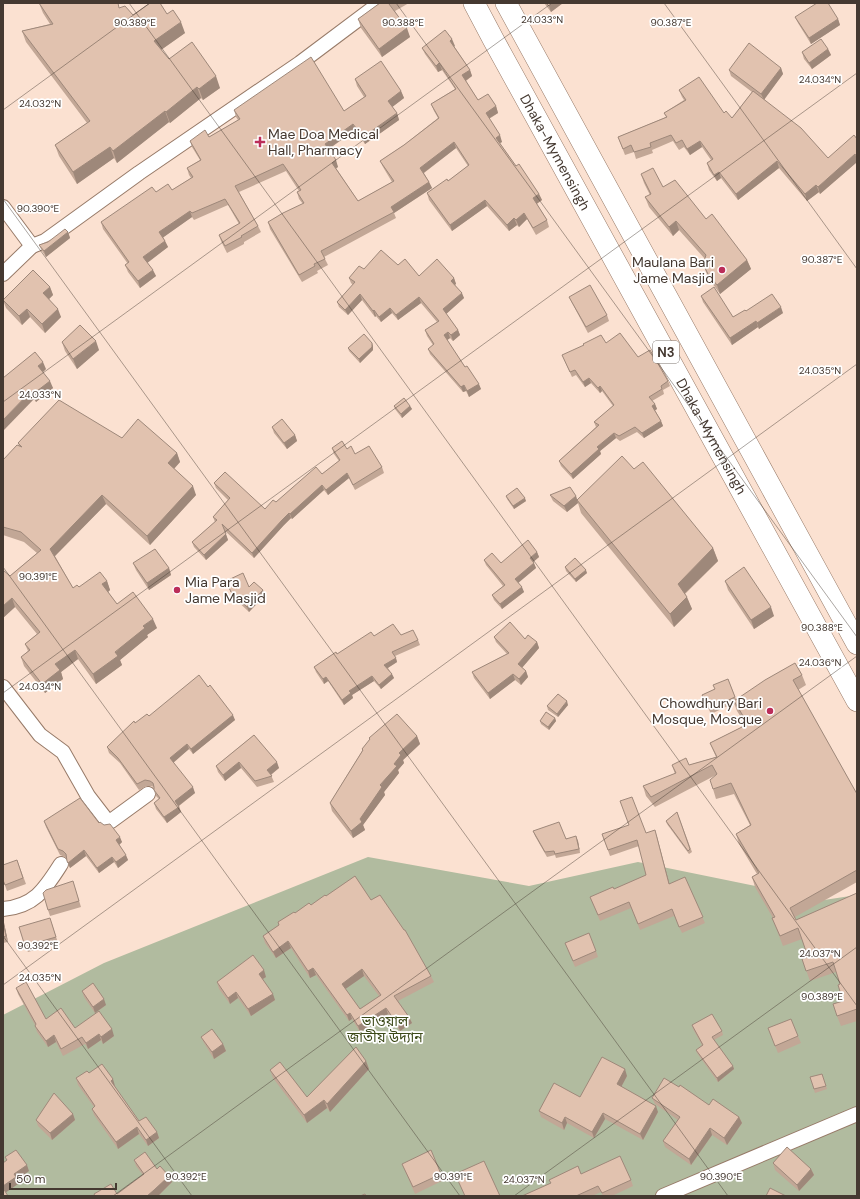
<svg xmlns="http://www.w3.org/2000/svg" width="860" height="1199" font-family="'DM Sans','Noto Sans Bengali',sans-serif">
  <rect width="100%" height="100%" fill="#fbe1d1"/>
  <!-- green -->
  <polygon fill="#b1bb9f" points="368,857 529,886 638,862 824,900 857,895 857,1196 3,1196 3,1015 104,963"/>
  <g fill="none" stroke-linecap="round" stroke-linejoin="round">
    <!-- minor casing -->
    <g stroke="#977a68" stroke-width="16">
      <g id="minor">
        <polyline points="3,207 32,246 45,241 139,173 300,63 380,3"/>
        <polyline points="3,274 32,246"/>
        <polyline points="3,687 40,735 63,752 88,796 108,822 111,821 148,794"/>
        <path d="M3,909c32,-3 42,-20 58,-45"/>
        <polyline points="663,1196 857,1114"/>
      </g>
    </g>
    <!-- highway casing -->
    <g stroke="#977a68" stroke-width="22">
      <g id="highway">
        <path id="s1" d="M474,3l19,36 364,662"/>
        <polyline points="506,3 857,644"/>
      </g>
    </g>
    <!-- minor -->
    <use href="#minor" stroke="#fff" stroke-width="14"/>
    <!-- highway -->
    <use href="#highway" stroke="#fff" stroke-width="21"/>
  </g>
  <!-- wall -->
  <g fill="#c2a796" fill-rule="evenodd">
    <polygon points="39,3 119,8 133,15 167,14 185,33 161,50 169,59 220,88 203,100 201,98 170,123 169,122 117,163 114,158 77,184 59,156 55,145 87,123 26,42 22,31 50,24 43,13"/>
    <polygon points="380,3 409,3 395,11 410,37 382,57 361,28 358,19"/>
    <polygon points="544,3 563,3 551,12"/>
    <polygon points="795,17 838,19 840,25 811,44 798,23"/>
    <polygon points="454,46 470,70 472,76 466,81 478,100 496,106 498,113 489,119 502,142 500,143 516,166 539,194 542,200 537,204 547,220 549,227 536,235 527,219 519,227 517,225 509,231 487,206 452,231 429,200 427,193 448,181 468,166 456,148 424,173 429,182 432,188 394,213 396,218 324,257 328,265 317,271 318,273 302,282 270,229 268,222 303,204 299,199 297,192 299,191 286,171 239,192 258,226 261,232 244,242 244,244 227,253 221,241 219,235 239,224 228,205 194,220 192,217 163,237 168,247 147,262 156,276 140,288 128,272 125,265 128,264 103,229 101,222 156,192 172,190 191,178 189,175 187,168 200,160 192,147 190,141 209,137 238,120 236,117 234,110 344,111 364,97 357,86 355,79 401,91 404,98 392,107 397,113 399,120 365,144 355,130 329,149 338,167 336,168 358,201 392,182 383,167 380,161 404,145 438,118 434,111 431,104 455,89 442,70 438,72 425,54 422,48 455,46"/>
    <polygon points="828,49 831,55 812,69 804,59 802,52"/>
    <polygon points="781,68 783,74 764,99 828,158 857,139 857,162 820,194 819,192 807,201 779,168 738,200 721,178 717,181 709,170 707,163 711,160 702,147 690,155 684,147 679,150 673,141 652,150 653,153 636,159 634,152 625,155 618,137 666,117 664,113 684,100 682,97 679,90 724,113 732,118 752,92 731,76 729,70"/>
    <polygon points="641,174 663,187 706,219 747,260 751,269 720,294 712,283 707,274 703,264 705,259 679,230 673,236 649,207 645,197 650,195 644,183"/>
    <polygon points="68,232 70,238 46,257 42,251 39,245"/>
    <polygon points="398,265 419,276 454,278 456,284 455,285 464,298 446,314 458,330 460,335 453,341 450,338 447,340 465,367 481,389 469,397 466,391 463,392 430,354 428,349 433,345 427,336 425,330 437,322 421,303 398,320 392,313 381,322 376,316 375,317 362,300 348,315 339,307 337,302 353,285 351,283 349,278 364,269"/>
    <polygon points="50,287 53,295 49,299 61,317 45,333 30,317 22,325 6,308 3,300"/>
    <polygon points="701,296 733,317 746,311 783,313 759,329 758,327 732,345 703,302"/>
    <polygon points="569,297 607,315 609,321 588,333 572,303"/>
    <polygon points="62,342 99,350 77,369 65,351"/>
    <polygon points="606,343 638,357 668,381 670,386 663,390 664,394 652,401 655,404 657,409 655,410 661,421 663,426 644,438 637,432 620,441 616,438 600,451 601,454 573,479 561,466 559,461 596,427 594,422 613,406 602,391 600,393 591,383 585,387 576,375 572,377 562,355"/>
    <polygon points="373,346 373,350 360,363 349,351 348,348"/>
    <polygon points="46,369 43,372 53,388 36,402 34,399 3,378"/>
    <polygon points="394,406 410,406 412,409 402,418 395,409"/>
    <polygon points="272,427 295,435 297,441 287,449 274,433"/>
    <polygon points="122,438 177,453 180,462 174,469 196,495 150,545 106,504 55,556 73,588 79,587 107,581 110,590 108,592 117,604 157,628 147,635 148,637 120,660 122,665 96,684 78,659 61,672 63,679 45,693 24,666 21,657 28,651 25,644 37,634 15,607 3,618 10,576 37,553 24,542 3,535 3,460 19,446 18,443"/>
    <polygon points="332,448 347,449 355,454 382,467 384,473 355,490 349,478 328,495 324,490 292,519 291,518 284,525 254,558 224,530 228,540 206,560 194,547 192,542 215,522 213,517 228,500 216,488 214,483 265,509 322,474 339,461 334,454"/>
    <polygon points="634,469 713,548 718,561 685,594 692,609 674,627 581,513 578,503 567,512 553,501 550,495 576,496 577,500"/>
    <polygon points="506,496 526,501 514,509 507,499"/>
    <polygon points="537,552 539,557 533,562 536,568 518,582 524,592 502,609 494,600 492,595 503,586 486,565 484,560 501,563"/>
    <polygon points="133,563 169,568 171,575 149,590 136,570"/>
    <polygon points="565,567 587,573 576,582 566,571"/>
    <polygon points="226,581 249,587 265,595 249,612 233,597"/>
    <polygon points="725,581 774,616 754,629 728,590"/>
    <polygon points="401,635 418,640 420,645 395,656 397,662 388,668 394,678 381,689 374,681 352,695 353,698 344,705 328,681 324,684 316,672 314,667 337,654 374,636"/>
    <polygon points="494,637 525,639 537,642 539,648 522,668 526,671 528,677 521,685 515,680 490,699 474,678 472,672 507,654 496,642"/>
    <polygon points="802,675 806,685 798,690 857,794 857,882 795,917 796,920 857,893 857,1021 841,1026 837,1016 843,1001 840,984 836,972 810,981 802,959 808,957 802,939 783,946 772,918 773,918 755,887 752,877 757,874 739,844 736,834 750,825 734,794 716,799 713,789 716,775 655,807 646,796 643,786 675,774 672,765 689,765 716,757 710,743 746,725 737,711 734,703 711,714 702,695 715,689 728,679 736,699"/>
    <polygon points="208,687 235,720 193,754 189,749 173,762 195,793 179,806 181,812 167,823 156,809 154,803 159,799 156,796 154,788 152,786 147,786 139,790 120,763 109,753 107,747 135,723 149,716"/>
    <polygon points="568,705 558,717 548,710 547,706"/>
    <polygon points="555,718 556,721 549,730 541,724 540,721"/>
    <polygon points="254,735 279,768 271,775 274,782 257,787 241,768 225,781 218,772 216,766"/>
    <polygon points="417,736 420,744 403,760 404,763 398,770 399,773 384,792 385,795 363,825 365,830 353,838 332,811 330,803 362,751 362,749 370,740 369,738"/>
    <polygon points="677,812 692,852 689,854 667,824 666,821"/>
    <polygon points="44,821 99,823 122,842 119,845 128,860 118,868 114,862 99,873 86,856 70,868 67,861 67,858 65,857 60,855 46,827"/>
    <polygon points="533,831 578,841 580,853 556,858 555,855 547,857 535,836"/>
    <polygon points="646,833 657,837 669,883 694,899 705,923 682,933 674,916 640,930 631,908 600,921 590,897 614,889 646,875 639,846 610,856 602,834"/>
    <polygon points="17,860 26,884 7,891 3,880"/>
    <polygon points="75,888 81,907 50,916 48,910"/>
    <path d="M326,896l45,4 60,76 3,6 -36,19 11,16 3,6 -12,8 -12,-17 -28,18 -8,-13 -3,2 -33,-46 -6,3 -19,-30 -15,10 -11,-15 -2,-7 16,-11 -1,-3 33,-17zM364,976l15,20 -19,13 -15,-20z"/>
    <polygon points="3,918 8,942 3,943"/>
    <polygon points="52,924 58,943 28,952 25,946"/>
    <polygon points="565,943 596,951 598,957 575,967"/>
    <polygon points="266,977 263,979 275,1000 251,1016 238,998 230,1004 219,989 217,982"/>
    <polygon points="16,988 46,1019 75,1028 114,1036 103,1044 101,1040 88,1049 85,1044 63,1056 56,1042 48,1047 37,1032 35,1026 35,1025 18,994"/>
    <polygon points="82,991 106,1005 95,1013 84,997"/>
    <polygon points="692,1025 722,1031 723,1035 714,1040 733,1066 734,1069 718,1082 697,1053 696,1050 702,1045 693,1029"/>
    <polygon points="768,1028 798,1036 801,1043 778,1053"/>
    <polygon points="201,1037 223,1044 226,1051 214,1059 204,1043"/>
    <polygon points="366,1061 369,1069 330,1112 327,1108 307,1123 273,1078 270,1070 307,1097"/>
    <polygon points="89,1073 115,1086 114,1086 139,1121 157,1132 159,1138 148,1146 139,1134 118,1149 94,1115 92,1109 94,1107 78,1085 76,1078"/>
    <polygon points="822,1074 827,1089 815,1093 810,1077"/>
    <polygon points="627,1076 621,1087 658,1112 643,1140 605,1119 594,1138 567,1123 564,1130 541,1117 539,1111 580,1097"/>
    <polygon points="652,1098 709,1105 739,1117 742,1123 727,1145 712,1135 691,1165 665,1147 663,1141 678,1120 655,1104"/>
    <polygon points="73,1114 75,1120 52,1140 38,1126 36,1120"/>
    <polygon points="134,1160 157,1169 172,1182 158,1196 95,1196 94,1194 117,1194 143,1175 136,1166"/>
    <polygon points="773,1163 811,1169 814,1175 799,1191 775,1170"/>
    <polygon points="402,1164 441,1174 444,1180 415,1194"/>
    <polygon points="581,1174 631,1180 633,1186 612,1196 603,1196 601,1192 592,1196 522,1196"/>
  </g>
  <!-- shaded-wall -->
  <g fill="#9e887a">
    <polygon points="552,3 563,3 551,12 549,6"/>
    <polygon points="838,19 840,25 811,44 809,38"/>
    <polygon points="181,22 185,33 158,52 154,41"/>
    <polygon points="407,28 410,37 382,57 379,49"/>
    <polygon points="452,39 455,46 453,47 450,41"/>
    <polygon points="828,49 831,55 812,69 809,63"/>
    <polygon points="439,63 442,70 438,72 436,66"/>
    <polygon points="781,68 783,74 764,100 761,94"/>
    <polygon points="470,70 472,76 465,81 462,75"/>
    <polygon points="216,76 220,88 203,100 199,89"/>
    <polygon points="197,87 201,98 170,123 166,112"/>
    <polygon points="401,91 404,98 391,108 388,101"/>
    <polygon points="496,106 498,113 488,119 486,113"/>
    <polygon points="165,111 169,122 117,163 113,151"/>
    <polygon points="397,113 399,120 365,144 363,137"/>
    <polygon points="353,124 355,130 327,150 325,144"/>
    <polygon points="500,135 502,142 498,144 496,138"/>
    <polygon points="700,141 702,147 690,155 687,149"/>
    <polygon points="454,142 456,148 422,174 420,168"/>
    <polygon points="110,147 114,158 77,184 73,172"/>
    <polygon points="855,154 857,159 857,162 820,194 818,187"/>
    <polygon points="336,160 338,167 335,169 332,163"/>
    <polygon points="777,161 779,168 738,200 736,194"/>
    <polygon points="719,172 721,178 717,181 714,175"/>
    <polygon points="429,182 432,188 394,213 391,207"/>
    <polygon points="816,185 819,192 807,201 805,194"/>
    <polygon points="539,194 542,200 536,204 533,198"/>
    <polygon points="485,200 487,206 452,231 450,225"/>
    <polygon points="190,211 192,217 161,239 159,232"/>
    <polygon points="524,213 527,219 519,227 516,220"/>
    <polygon points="514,218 517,225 509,231 507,225"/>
    <polygon points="676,221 679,230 673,236 669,227"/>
    <polygon points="68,232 70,238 46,257 44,251"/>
    <polygon points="165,241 168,247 146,264 143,257"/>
    <polygon points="747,260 751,269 720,294 717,285"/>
    <polygon points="153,270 156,276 140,288 138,281"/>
    <polygon points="454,278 456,284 453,286 451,281"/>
    <polygon points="50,287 53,295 46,302 43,293"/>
    <polygon points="462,293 464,298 445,315 443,309"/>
    <polygon points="360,294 362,300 348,315 345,310"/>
    <polygon points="419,297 421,303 398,320 396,315"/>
    <polygon points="781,307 783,313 759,329 757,323"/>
    <polygon points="390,308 392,313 381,322 379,317"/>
    <polygon points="27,309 30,317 22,325 19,316"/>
    <polygon points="58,309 61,317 45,333 42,324"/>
    <polygon points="374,310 376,316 375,317 373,311"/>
    <polygon points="756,321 758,327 732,345 730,338"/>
    <polygon points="458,330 460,335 453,341 451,335"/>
    <polygon points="448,332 450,338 446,341 444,335"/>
    <polygon points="96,341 99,350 77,369 73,359"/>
    <polygon points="372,343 373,346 373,350 360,363 359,359"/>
    <polygon points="43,362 46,369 41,374 38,366"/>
    <polygon points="589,378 591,383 585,387 583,382"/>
    <polygon points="50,381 53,388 36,402 33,394"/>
    <polygon points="479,384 481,389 469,397 467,391"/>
    <polygon points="464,385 466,391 463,392 461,387"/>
    <polygon points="600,386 602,391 600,393 598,388"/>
    <polygon points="31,391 34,399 3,431 3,420"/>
    <polygon points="655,404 657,409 654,411 652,406"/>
    <polygon points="410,406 412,409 402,418 401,414"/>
    <polygon points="661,421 663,426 644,438 642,433"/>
    <polygon points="614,433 616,438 600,451 601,454 573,479 571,474 597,447"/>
    <polygon points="295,435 297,441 287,449 284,443"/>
    <polygon points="177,453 180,462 171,472 168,463"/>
    <polygon points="347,473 349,478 328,495 326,490"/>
    <polygon points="322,485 324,490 292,519 290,514"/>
    <polygon points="193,486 196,495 150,545 147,536"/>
    <polygon points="102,495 106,504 53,558 50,549"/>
    <polygon points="576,496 578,503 567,512 564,506"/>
    <polygon points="525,498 526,501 514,509 513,506"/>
    <polygon points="289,513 291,518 284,525 254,558 252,553 282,520"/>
    <polygon points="226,534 228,540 206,560 204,555"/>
    <polygon points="713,548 718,561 682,596 678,584"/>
    <polygon points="537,552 539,557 532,563 530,558"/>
    <polygon points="534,563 536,568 517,584 515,579"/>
    <polygon points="169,568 171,575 149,590 147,583"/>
    <polygon points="586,570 587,573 576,582 575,579"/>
    <polygon points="107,581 110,590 106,594 102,584"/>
    <polygon points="522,587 524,592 502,609 500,604"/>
    <polygon points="263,590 265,595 249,612 247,607"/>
    <polygon points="687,597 692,609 674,627 670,614"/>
    <polygon points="12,598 15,607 3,618 3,606"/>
    <polygon points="771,607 774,616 754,629 751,620"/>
    <polygon points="153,619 157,628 147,635 148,637 120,660 122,665 96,684 93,674 143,626"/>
    <polygon points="537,642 539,648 520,670 518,664"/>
    <polygon points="75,650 78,659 61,672 63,679 45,693 42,684 55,664"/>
    <polygon points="396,658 397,662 386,669 384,665"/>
    <polygon points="526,671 528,677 521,685 519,679"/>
    <polygon points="392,674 394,678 381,689 379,685"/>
    <polygon points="513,674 515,680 490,699 488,693"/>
    <polygon points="372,676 374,681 352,695 353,698 344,705 342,700 349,691"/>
    <polygon points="326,677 328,681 324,684 323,679"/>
    <polygon points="567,701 568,705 558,717 557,714"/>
    <polygon points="233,715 235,720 193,754 191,749"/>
    <polygon points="555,718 556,721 549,730 548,727"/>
    <polygon points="417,736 420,744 403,760 404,763 398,770 399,773 384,792 385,795 363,825 365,830 353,838 351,831 360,819 394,764 399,753"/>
    <polygon points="187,744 189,749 172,764 170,758"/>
    <polygon points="239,762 241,768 225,781 223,775"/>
    <polygon points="277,762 279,768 269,776 267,770"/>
    <polygon points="193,787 195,793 177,807 175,801"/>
    <polygon points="179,807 181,812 167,823 164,817"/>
    <polygon points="655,830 657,837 671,890 669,884"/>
    <polygon points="576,836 578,841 580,853 579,849"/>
    <polygon points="120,837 122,842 118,846 116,840"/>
    <polygon points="84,850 86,856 70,868 68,863"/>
    <polygon points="126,855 128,860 118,868 116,862"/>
    <polygon points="112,857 114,862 99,873 97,868"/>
    <polygon points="3,918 8,942 6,936 3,922"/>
    <polygon points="288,941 291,948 276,958 273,952"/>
    <polygon points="313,968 316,975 310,978 308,971"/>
    <polygon points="362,969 364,976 344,990 342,984"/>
    <polygon points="264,970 266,977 261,980 259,974"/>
    <polygon points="236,992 238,998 230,1004 228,998"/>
    <polygon points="273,994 275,1000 251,1016 248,1009"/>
    <polygon points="104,999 106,1005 95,1013 93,1007"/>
    <polygon points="386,1008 388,1014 360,1032 358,1026"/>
    <polygon points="350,1013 352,1019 349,1021 347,1015"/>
    <polygon points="409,1017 412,1023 400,1031 398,1025"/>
    <polygon points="112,1029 114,1036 103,1044 101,1037"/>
    <polygon points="99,1034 101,1040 88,1049 86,1043"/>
    <polygon points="54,1035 56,1042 48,1047 46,1041"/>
    <polygon points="223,1044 226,1051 214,1059 212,1052"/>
    <polygon points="366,1061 369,1069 330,1112 327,1104"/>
    <polygon points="733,1066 734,1069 718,1082 717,1078"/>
    <polygon points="625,1069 627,1076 619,1091 617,1084"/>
    <polygon points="113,1079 115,1086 113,1087 111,1081"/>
    <polygon points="324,1100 327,1108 307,1123 304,1115"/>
    <polygon points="656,1106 658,1112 643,1140 640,1134"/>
    <polygon points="603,1113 605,1119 594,1138 592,1132"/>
    <polygon points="73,1114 75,1120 52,1140 50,1133"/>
    <polygon points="565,1117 567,1123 564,1130 562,1123"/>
    <polygon points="739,1117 742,1123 727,1145 724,1138"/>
    <polygon points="137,1127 139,1134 118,1149 116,1142"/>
    <polygon points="710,1128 712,1135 691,1165 689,1159"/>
    <polygon points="157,1132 159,1138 148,1146 146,1140"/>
    <polygon points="27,1165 29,1171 17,1180 18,1184 5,1193 3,1189 3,1186 14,1174"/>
    <polygon points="811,1169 814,1175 799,1191 797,1185"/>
    <polygon points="169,1176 172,1182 158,1196 147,1196"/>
  </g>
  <!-- building -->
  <g fill="#e1c2af" stroke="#9e887a" fill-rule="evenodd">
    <polygon points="39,3 118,3 119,8 125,6 133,15 150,3 160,3 167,14 173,10 181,22 154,41 169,59 192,42 216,76 199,89 197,87 166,112 165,111 113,151 110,147 73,172 55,145 90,121 22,31 53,24"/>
    <polygon points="380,3 391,3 389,4 407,28 379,49 358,19"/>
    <polygon points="546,3 552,3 549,6"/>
    <polygon points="817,3 828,3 838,19 809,38 795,17"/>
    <polygon points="445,30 452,39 450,41 470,70 462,75 478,100 488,94 496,106 486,113 500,135 496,138 516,166 519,164 539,194 533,198 547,220 533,228 524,213 516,220 514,218 507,225 485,200 450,225 427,193 447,179 448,181 469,165 454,142 420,168 429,182 391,207 394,212 321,251 325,259 314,264 315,266 299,275 268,222 283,213 304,203 297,192 301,190 283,164 235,186 258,226 241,236 242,237 225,246 219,235 240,223 225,199 192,213 190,211 159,232 165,241 143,257 153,270 138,281 125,265 129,262 101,222 152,187 156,192 168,184 172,190 193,177 187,168 201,160 190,141 205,130 209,137 240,119 234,110 311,57 344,111 366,96 355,79 381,61 401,91 388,101 397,113 363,137 353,124 325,144 336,160 332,163 358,201 394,181 380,161 404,145 439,118 431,104 456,89 439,63 436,66 422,48"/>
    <polygon points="821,39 828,49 809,63 802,52"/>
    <polygon points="749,43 781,68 761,94 729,70"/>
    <polygon points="699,77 724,113 726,111 732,118 753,91 801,128 828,158 854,135 857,139 857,157 855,154 818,187 816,185 805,194 777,161 736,194 719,172 714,175 707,163 713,159 700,141 687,149 682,140 676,143 671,135 650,143 651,147 634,152 631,145 623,149 618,137 667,117 664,113 686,100 679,90"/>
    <polygon points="653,168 663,187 675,180 706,219 712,214 747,260 717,285 708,274 703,264 706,255 676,221 669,227 645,197 651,194 641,174"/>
    <polygon points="65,229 68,232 44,251 39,245 48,242"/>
    <polygon points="381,250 398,265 405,259 419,276 437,259 454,278 451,281 462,293 443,309 458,330 451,335 448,332 444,335 465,367 467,366 479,384 467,391 464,385 461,387 428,349 434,344 425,330 439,321 419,297 396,315 390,308 379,317 374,310 373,311 360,294 345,310 337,302 355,282 349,278 359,266 364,269"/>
    <polygon points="33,270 50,287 43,293 58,309 42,324 27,309 19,316 3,300"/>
    <polygon points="590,285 607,315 586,327 569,297"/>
    <polygon points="714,287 733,317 745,310 746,311 772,294 781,307 757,323 756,321 730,338 701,296"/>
    <polygon points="80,325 96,341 73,359 62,342"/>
    <polygon points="620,333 638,357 650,350 668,381 661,386 662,389 649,397 655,404 652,406 661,421 642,433 635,427 619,436 614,433 597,447 599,449 571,474 559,461 599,425 594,422 614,405 600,386 598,388 589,378 583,382 575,370 570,372 562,355 584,345 583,344 601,335 606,343"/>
    <polygon points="364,334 372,343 372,347 359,359 348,348"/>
    <polygon points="35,352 43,362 38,366 50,381 33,394 31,391 3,420 3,378"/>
    <polygon points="404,398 410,406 401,414 394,406"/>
    <polygon points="59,400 122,438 138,419 177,453 168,463 193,486 147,536 102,495 50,549 73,588 77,585 79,587 100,572 107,581 102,584 117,604 133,592 153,619 143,626 145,628 115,652 118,656 93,674 75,650 55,664 60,670 42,684 21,657 30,650 25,644 40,632 12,598 3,606 3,570 10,576 41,550 21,532 3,527 3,460 17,445 22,447 18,443"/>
    <polygon points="282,419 295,435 284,443 272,427"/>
    <polygon points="342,441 347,449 351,446 355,454 369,446 382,467 353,485 347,473 326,490 322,485 290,514 289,513 282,520 252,553 222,524 226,534 204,555 192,542 217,520 213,517 230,498 214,483 225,472 265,509 273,500 276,502 316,467 322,474 340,460 332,448"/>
    <polygon points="622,456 634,469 643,462 713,548 678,584 687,597 670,614 577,500"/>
    <polygon points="570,487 576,496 564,506 550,495"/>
    <polygon points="517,488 525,498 513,506 506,496"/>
    <polygon points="528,540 537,552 530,558 534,563 515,579 522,587 500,604 492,595 505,585 484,560 492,553 501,563"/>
    <polygon points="155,549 169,568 147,583 133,563"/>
    <polygon points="575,558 586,570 575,579 565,567"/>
    <polygon points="744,567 771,607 751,620 725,581"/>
    <polygon points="243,573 249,587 254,582 263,590 247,607 231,592 226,581"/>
    <polygon points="510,622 525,639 528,635 537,642 518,664 526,671 519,679 513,674 488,693 472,672 509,653 494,637"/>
    <polygon points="393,624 401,635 413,630 418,640 392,652 396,658 384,665 392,674 379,685 372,676 349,691 351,693 342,700 326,677 323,679 314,667 336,652 337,654 371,632 374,636"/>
    <polygon points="795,663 802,675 793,680 857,794 857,870 790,908 796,920 857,893 857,1009 837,1016 833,1004 843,1001 838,985 840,984 833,962 806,971 802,959 808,957 798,928 780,936 772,918 775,917 752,877 759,873 736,834 751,825 731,783 713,789 710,780 717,774 712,765 651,797 643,786 676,773 672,765 686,758 689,765 717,757 710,743 748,724 734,701 765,680"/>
    <polygon points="199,675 208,687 210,685 233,715 191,749 187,744 170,758 193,787 175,801 179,807 164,817 154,803 160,798 154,790 154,787 153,783 150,781 145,780 137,784 118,758 107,747 134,721 135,723 147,714 149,716"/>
    <polygon points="728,679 735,697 709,709 702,695 715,689 713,685"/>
    <polygon points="558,694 567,701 557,714 547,706"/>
    <polygon points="546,712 555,718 548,727 540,721"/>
    <polygon points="397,714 417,736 399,753 401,755 394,764 397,766 380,785 382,787 360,819 362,822 351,831 330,803 363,750 362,749 370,739 369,738"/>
    <polygon points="254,735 277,762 267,770 272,776 255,781 239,762 223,775 216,766"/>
    <polygon points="632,797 646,833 655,830 669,884 685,877 703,917 679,927 672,909 638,924 629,902 598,915 590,897 613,887 614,889 646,875 637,840 608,850 602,834 629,825 620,801"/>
    <polygon points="80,798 99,823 100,822 104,825 110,824 120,837 116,840 126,855 116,862 112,857 97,868 84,850 68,863 67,861 66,854 63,851 58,849 44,821"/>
    <polygon points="677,812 690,849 688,851 666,821"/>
    <polygon points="559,822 566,839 576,836 579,849 555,854 554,851 545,852 533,831"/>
    <polygon points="17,860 23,878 5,885 3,880 3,865"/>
    <path d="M355,876l16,24 9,-5 24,35h1l26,46 -37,20 15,21 -11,8 -12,-17 -28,18 -8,-13 -3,2 -34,-47 -5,3 -20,-30 -15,11 -10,-16 16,-11 -1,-3 16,-10 1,1 14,-10 2,2 14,-10 1,1zM362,969l19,26 -21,14 -18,-25z"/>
    <polygon points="73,881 79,901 48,910 43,893 46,890"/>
    <polygon points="50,918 56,937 25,946 19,927"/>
    <polygon points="3,922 6,936 3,937"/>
    <polygon points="589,933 596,951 573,961 565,943"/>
    <polygon points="253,955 264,970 259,974 273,994 248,1009 236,992 228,998 217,982"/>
    <polygon points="26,982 46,1019 61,1008 75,1028 99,1011 112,1029 101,1037 99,1034 86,1043 82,1037 61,1049 54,1035 46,1041 35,1026 36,1024 16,988"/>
    <polygon points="93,983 104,999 93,1007 82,991"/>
    <polygon points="712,1014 722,1031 712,1037 733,1066 717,1078 696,1050 703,1045 692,1025"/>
    <polygon points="791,1019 798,1036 775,1046 768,1028"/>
    <polygon points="212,1029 223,1044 212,1052 201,1037"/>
    <polygon points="356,1047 366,1061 327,1104 324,1100 304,1115 270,1070 280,1062 307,1097"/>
    <polygon points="602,1057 625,1069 617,1084 656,1106 640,1134 603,1113 592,1132 565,1117 562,1123 539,1111 554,1083 580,1097"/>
    <polygon points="102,1064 113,1079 111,1081 139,1121 146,1117 157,1132 146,1140 137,1127 116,1142 92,1109 95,1106 76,1078 87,1071 89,1073"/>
    <polygon points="822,1074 826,1086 814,1089 810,1077"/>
    <polygon points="664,1078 679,1087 680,1085 709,1105 713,1099 739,1117 724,1138 710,1128 689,1159 663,1141 680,1117 652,1098"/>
    <polygon points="54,1093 73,1114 50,1133 36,1120"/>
    <polygon points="787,1147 811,1169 797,1185 773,1163"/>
    <polygon points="16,1150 27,1165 14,1174 16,1177 3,1186 3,1163 7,1160 5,1157"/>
    <polygon points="431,1150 441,1174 413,1187 402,1164"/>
    <polygon points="145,1152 157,1169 160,1166 169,1176 154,1190 147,1196 95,1196 94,1194 111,1184 117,1194 144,1174 134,1160"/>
    <polygon points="620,1156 631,1180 602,1193 598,1186 576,1196 522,1196 551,1183 549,1180 578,1166 581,1174"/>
    <polygon points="484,1161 500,1196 465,1196 455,1174"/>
    <polygon points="3,1188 8,1196 3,1196"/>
    <polygon points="770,1188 786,1196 766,1196"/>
    <polygon points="365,1194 366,1196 360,1196"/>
  </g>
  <!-- ticks -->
  <path fill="none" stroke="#453931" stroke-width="1" stroke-opacity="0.45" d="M129,3l728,1003M396,3l461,634M664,3l193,266M3,110l147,-107M3,199l725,997M3,402l549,-399M3,567l457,629M3,693l854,-620M3,936l189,260M3,985l854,-621M113,1196l744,-540M514,1196l343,-249"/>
  <!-- markers -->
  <g fill="#bb2d59" stroke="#fff" stroke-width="1.5">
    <path d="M258 136h4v4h4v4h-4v4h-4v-4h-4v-4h4z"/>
    <circle cx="722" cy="270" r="4"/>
    <circle cx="177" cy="590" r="4"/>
    <circle cx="770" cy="711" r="4"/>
  </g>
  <g text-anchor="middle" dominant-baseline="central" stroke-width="3.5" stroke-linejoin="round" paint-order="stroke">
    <!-- shield labels -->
    <rect fill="#fff" stroke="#7d746f" stroke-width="1" x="653" y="341" width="26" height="22" rx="3"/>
    <g font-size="13" font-weight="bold" fill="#453931">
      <text x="666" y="352">N3</text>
    </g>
    <!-- poi labels -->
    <g font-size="14" fill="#453931" stroke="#fff" text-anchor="start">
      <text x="268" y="134">Mae Doa Medical<tspan x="268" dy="16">Hall, Pharmacy</tspan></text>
      <text x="714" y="262" text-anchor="end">Maulana Bari<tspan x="714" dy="16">Jame Masjid</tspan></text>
      <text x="185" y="582">Mia Para<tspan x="185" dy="16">Jame Masjid</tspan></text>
      <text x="762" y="703" text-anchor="end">Chowdhury Bari<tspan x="762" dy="16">Mosque, Mosque</tspan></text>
    </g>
    <!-- street labels -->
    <g font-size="14" fill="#453931" stroke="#fff">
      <text stroke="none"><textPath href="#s1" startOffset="170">Dhaka-Mymensingh</textPath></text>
      <text stroke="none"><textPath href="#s1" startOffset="494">Dhaka-Mymensingh</textPath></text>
    </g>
    <!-- park labels -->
    <g font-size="14" fill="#3c4918" stroke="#fff">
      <text x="385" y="1021">ভাওয়াল<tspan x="385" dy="16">জাতীয় উদ্যান</tspan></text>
    </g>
  </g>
  <g font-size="10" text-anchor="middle" fill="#453931" stroke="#fff" stroke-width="3.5" stroke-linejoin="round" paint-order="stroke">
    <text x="542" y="23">24.033°N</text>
    <text x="135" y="26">90.389°E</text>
    <text x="403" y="26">90.388°E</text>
    <text x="671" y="26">90.387°E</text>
    <text x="820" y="83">24.034°N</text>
    <text x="40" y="107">24.032°N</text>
    <text x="38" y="212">90.390°E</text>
    <text x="822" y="263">90.387°E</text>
    <text x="820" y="374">24.035°N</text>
    <text x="40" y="398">24.033°N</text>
    <text x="38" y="580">90.391°E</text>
    <text x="822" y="631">90.388°E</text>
    <text x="820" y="666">24.036°N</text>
    <text x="40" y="690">24.034°N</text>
    <text x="38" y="949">90.392°E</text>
    <text x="820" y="957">24.037°N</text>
    <text x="40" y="981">24.035°N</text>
    <text x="822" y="1000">90.389°E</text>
    <text x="186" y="1180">90.392°E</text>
    <text x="453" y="1180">90.391°E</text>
    <text x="721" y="1180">90.390°E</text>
    <text x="524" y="1183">24.037°N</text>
  </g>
  <!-- border -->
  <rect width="860" height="1199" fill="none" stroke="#453931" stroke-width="8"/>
  <!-- scale -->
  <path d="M10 1183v6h106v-6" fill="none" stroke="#453931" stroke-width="2"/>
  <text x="16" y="1183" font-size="12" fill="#453931" stroke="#ffffff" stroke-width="3" paint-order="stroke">50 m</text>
</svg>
